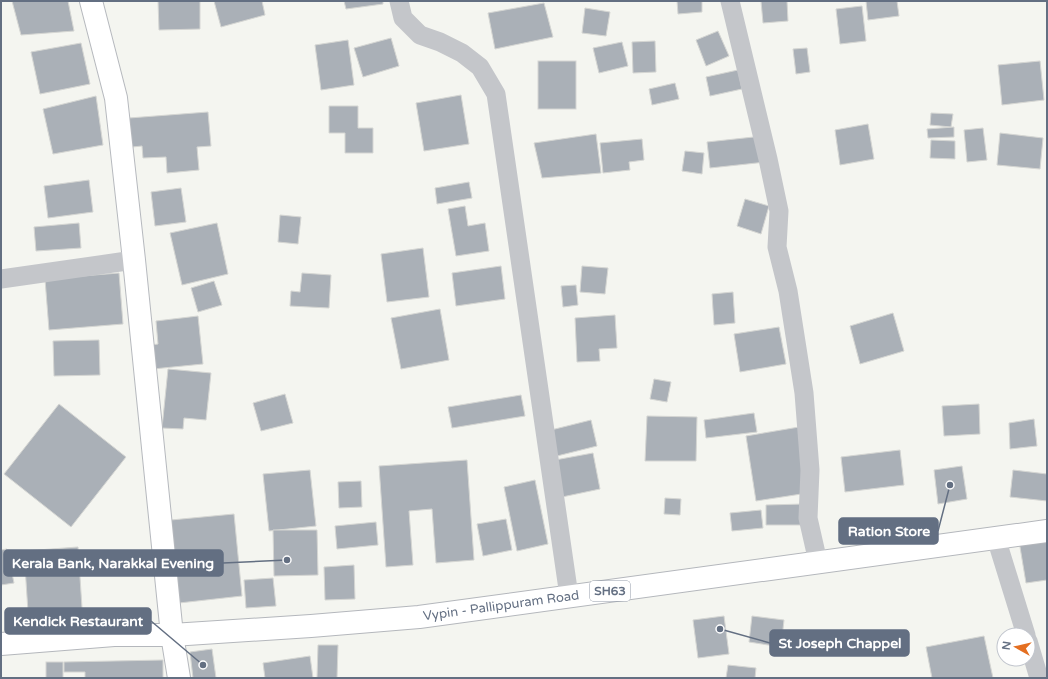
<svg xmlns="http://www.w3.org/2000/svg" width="1048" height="679" font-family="'Varela Round',sans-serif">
  <rect width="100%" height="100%" fill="#f4f5f0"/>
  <!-- building -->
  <g fill="#aab0b7" stroke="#d5d6d3">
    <polygon points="12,1 68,1 74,31 21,35"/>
    <polygon points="158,1 200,1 200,29 159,30"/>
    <polygon points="214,1 262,1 265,15 221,27"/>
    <polygon points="344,1 383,1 383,4 346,9"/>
    <polygon points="677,1 702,1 702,12 678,14"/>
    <polygon points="761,1 787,1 788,21 763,23"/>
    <polygon points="866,1 897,1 899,16 868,20"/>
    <polygon points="544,3 553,37 495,49 488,13"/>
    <polygon points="862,6 866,41 840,44 836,9"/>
    <polygon points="585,8 610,12 606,36 582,33"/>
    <polygon points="718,31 729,56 706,66 696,40"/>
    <polygon points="391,38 399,66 363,77 354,48"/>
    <polygon points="348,40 354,85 321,90 315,45"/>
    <polygon points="655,41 656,72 633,73 632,42"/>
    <polygon points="622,42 628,66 599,73 593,48"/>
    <polygon points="81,43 90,84 40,94 31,52"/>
    <polygon points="807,48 810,72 796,74 793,49"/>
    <rect x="538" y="61" width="38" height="48"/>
    <polygon points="1040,61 1044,100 1002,105 998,65"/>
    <polygon points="738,70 742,89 710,96 706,77"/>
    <polygon points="675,83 679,99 652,105 649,89"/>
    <polygon points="461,95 469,144 424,151 416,103"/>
    <polygon points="96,96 103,145 53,154 43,109"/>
    <polygon points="329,106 358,106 358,128 373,128 373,153 345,153 345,133 329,133"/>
    <polygon points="208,112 211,146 197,147 199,170 167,173 166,157 143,158 142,146 132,147 129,118"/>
    <polygon points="931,113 953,114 951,127 930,125"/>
    <polygon points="868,124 874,159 840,165 835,130"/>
    <polygon points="954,127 954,137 928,138 927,129"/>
    <polygon points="983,128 987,160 967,162 964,130"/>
    <polygon points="1000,133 1043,138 1040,169 997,165"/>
    <polygon points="596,134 601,173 542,178 534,143"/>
    <polygon points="763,136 766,162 710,168 707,142"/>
    <polygon points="642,139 644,160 629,162 630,170 603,173 600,143"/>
    <polygon points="931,140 955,141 955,159 930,158"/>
    <polygon points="685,151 704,153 702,174 682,171"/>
    <polygon points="89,180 93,212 48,218 44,186"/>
    <polygon points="469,182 472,198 437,204 435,188"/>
    <polygon points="181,188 186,222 155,226 151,192"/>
    <polygon points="745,199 769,206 761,234 737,226"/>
    <polygon points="465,206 468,226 485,223 489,251 456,256 448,209"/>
    <polygon points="280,215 301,217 298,244 278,242"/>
    <polygon points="79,223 81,248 36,251 34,227"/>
    <polygon points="217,223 228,274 182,285 170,233"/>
    <polygon points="423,248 429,297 387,302 381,254"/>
    <polygon points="501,266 505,299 456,306 452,273"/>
    <polygon points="582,266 608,268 605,294 580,292"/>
    <polygon points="119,273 123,324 49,330 45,279"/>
    <polygon points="302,273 331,275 329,308 290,306 291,291 300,292"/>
    <polygon points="214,281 222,305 198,312 191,288"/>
    <polygon points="576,285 578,305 563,307 561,286"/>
    <polygon points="733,292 735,323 714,325 712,294"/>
    <polygon points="440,309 449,360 401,369 391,318"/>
    <polygon points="893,313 904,351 860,364 850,326"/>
    <polygon points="615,315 617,348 599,349 600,361 577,362 575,318"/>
    <polygon points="198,316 203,364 153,369 151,345 158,344 156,321"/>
    <polygon points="779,327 786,364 740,372 734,334"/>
    <polygon points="99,340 100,375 54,376 53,341"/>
    <polygon points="168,369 211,373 206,420 184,418 183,429 162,428"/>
    <polygon points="654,379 671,382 667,402 650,399"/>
    <polygon points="285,394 293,423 261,431 253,403"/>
    <polygon points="521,395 525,416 452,428 448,407"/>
    <polygon points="59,404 126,457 71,527 4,474"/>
    <polygon points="979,404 980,434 944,436 942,406"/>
    <polygon points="754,413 757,432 706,438 704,420"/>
    <polygon points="647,416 697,417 696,461 645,461"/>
    <polygon points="1034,419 1037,446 1010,449 1009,423"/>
    <polygon points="591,420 597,446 557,456 551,430"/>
    <polygon points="799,427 808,493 756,501 746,436"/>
    <polygon points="900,450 904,485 845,492 841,457"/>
    <polygon points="593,453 600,489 562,497 555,460"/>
    <polygon points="467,460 474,560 436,563 432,509 409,511 413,565 386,567 379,466"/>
    <polygon points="962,466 967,499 938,504 934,470"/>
    <polygon points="310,470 316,526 269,531 263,474"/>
    <polygon points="1013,470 1047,474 1047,501 1010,497"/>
    <polygon points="535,480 548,544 517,551 504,487"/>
    <polygon points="361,481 362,507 339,508 338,482"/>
    <polygon points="665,498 681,499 680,515 664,514"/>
    <polygon points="804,504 804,525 766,525 766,505"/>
    <polygon points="761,510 763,528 732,531 730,513"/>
    <polygon points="234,514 242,596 179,603 171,520"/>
    <polygon points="506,519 512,550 483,556 477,524"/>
    <polygon points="376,522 378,545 337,549 335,526"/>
    <polygon points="273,530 317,530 318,575 274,576"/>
    <polygon points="1047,536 1047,580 1026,583 1019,541"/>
    <polygon points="78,547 83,623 29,627 24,551"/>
    <polygon points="7,549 14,583 1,585 1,550"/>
    <polygon points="354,565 355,599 325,600 324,567"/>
    <polygon points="273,578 276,606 246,608 244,580"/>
    <polygon points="724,616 729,654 698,658 693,620"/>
    <polygon points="752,616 784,620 781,647 749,642"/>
    <polygon points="984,636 993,678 932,678 926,647"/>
    <polygon points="318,645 338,645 337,678 317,678"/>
    <polygon points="212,649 216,678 193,678 190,652"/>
    <polygon points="310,656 313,678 265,678 263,663"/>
    <polygon points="163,660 163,678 85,678 85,672 64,672 64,662"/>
    <rect x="46" y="662" width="17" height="16"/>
    <polygon points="728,665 756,668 755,678 726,678"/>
  </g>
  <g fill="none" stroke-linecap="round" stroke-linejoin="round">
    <!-- secondary casing -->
    <g stroke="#b6b9be" stroke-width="24">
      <polyline id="secondary" points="91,1 116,98 134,260 172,635 179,678"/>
    </g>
    <!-- primary casing -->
    <g stroke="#b4b7bc" stroke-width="24">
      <g id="primary">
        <path id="s1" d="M1,644l113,-9h58l139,-9 108,-9 628,-86"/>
      </g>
    </g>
    <!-- minor -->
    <g stroke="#c4c6ca" stroke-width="19">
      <polyline points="399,1 403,18 420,35 440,42 462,53 480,67 496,94 569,596"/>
      <polyline points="730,1 768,159 779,211 777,247 788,291 804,393 810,470 808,518 818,562"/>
      <polyline points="1,279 134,260"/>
      <polyline points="996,538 1026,635"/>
      <polyline points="1028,641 1039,678"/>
    </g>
    <!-- secondary -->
    <use href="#secondary" stroke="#fff" stroke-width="22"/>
    <!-- primary -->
    <use href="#primary" stroke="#fff" stroke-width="22"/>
  </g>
  <g text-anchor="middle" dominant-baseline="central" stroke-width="4" stroke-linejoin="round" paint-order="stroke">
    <!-- shield labels -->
    <rect fill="#fff" stroke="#929aa8" stroke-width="1" x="590" y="581" width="40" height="20" rx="3"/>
    <g font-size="12" font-weight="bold" fill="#636f82">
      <text x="610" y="591">SH63</text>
    </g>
    <!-- street labels -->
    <g font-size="13" fill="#636f82" stroke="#fff">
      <text stroke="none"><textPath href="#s1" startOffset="502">Vypin - Pallippuram Road</textPath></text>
    </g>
  </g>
  <!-- callouts -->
  <path fill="none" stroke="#636f82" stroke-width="1.5" d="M950 485L938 531M287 560L223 563M203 665L151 621M720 629L770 643"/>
  <g fill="#636f82" stroke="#fff" stroke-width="1.5">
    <circle cx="950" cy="485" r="4"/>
    <circle cx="287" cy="560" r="4"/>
    <circle cx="203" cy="665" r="4"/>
    <circle cx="720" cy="629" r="4"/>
  </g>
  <g fill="#636f82" stroke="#636f82" stroke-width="1.5">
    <rect x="839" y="518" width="99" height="26" rx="4"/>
    <rect x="4" y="550" width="219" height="26" rx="4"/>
    <rect x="5" y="608" width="146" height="26" rx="4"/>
    <rect x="770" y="630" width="139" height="26" rx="4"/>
  </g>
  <g font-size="14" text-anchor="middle" font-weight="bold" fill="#fff">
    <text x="889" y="536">Ration Store</text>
    <text x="113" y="568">Kerala Bank, Narakkal Evening</text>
    <text x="78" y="626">Kendick Restaurant</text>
    <text x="840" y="648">St Joseph Chappel</text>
  </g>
  <!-- border -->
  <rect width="1048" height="679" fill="none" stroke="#636f82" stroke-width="4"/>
  <!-- north arrow -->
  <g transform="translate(1016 647) rotate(278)"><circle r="19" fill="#ffffff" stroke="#c1c5cd"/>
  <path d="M0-3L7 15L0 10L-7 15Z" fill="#e46f21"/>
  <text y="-6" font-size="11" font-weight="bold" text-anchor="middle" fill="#636f82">N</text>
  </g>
</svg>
